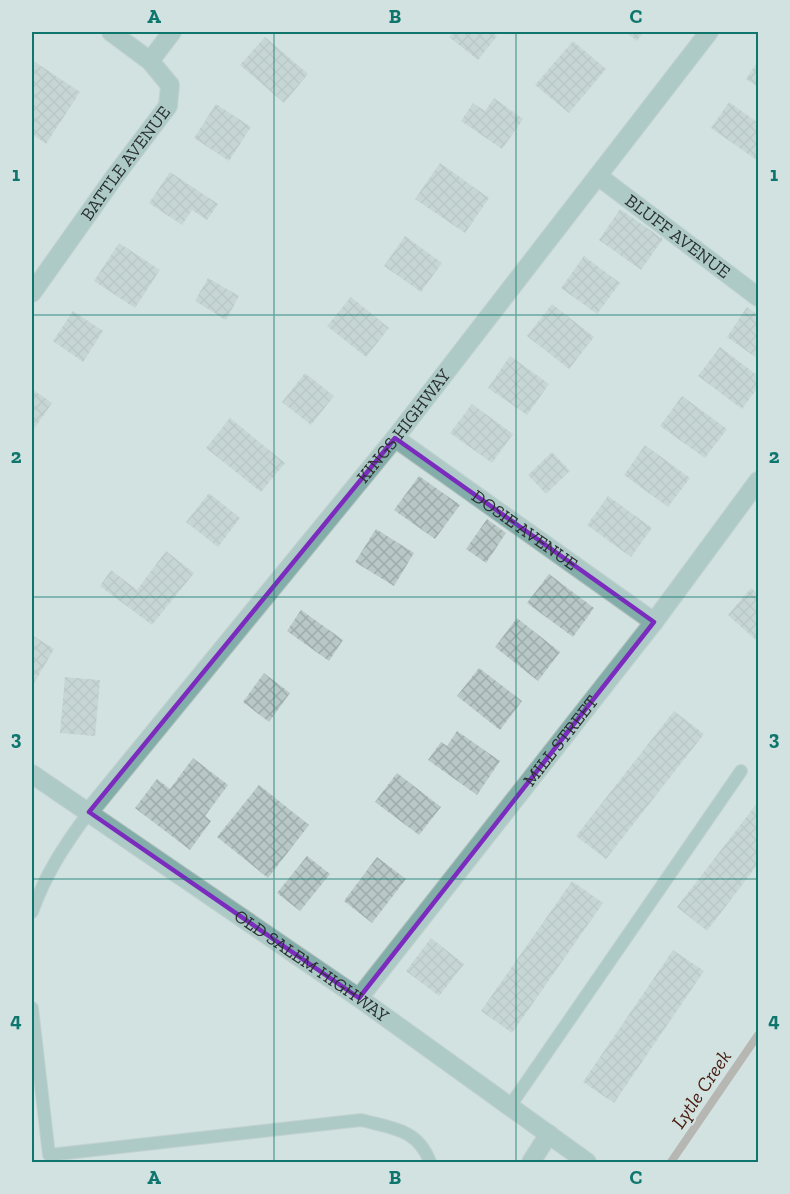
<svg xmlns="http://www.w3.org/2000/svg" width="790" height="1194" font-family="'Zilla Slab',serif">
  <defs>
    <pattern id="building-cross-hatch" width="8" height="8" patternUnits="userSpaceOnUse" patternTransform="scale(1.5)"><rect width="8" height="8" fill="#b8c8c6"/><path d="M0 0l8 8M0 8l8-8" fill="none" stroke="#9eacaa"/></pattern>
  </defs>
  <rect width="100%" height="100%" fill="#d1e2e0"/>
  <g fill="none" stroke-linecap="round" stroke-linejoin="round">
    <!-- stream -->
    <polyline stroke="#96827b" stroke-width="8" points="671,1162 758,1035"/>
  </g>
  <!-- building -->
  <g fill="url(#building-cross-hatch)">
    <polygon points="453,32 491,32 497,36 478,60 449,37"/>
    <polygon points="625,32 644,32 637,41"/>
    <polygon points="265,37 308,74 284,103 240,65"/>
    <polygon points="573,41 606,69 569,113 535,85"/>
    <polygon points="32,60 80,92 46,144 32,134"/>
    <polygon points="758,61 758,87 746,79"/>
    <polygon points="494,98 523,119 502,149 461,121 473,103 485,111"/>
    <polygon points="729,102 758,123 758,161 711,128"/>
    <polygon points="216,104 251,127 229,161 194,138"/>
    <polygon points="440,163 489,198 465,233 415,199"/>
    <polygon points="170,172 218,204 207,220 192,210 182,225 149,203"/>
    <polygon points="620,209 663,239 641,270 599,240"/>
    <polygon points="405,236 442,263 421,292 384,266"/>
    <polygon points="119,243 160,270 135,308 94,281"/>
    <polygon points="584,256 620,283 597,314 561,288"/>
    <polygon points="208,278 239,296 226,320 195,301"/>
    <polygon points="351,297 389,328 366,357 327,326"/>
    <polygon points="552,304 594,337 569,369 527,336"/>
    <polygon points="747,307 758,315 758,359 727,337"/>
    <polygon points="73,311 103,331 83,362 53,341"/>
    <polygon points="720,347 758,376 758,387 742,409 698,376"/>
    <polygon points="510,356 549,384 527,415 488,388"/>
    <polygon points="305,373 334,396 311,425 282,402"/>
    <polygon points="32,389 52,403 32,432"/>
    <polygon points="682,396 727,429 705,458 660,426"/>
    <polygon points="472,404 513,434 492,463 450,433"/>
    <polygon points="230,418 285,463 261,492 206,448"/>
    <polygon points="645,445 690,478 668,507 624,475"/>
    <polygon points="552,452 570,471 546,494 528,475"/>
    <polygon points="419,476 460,505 435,539 394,510"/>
    <polygon points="209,493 240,518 218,547 186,522"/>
    <polygon points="608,496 652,528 631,557 587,525"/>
    <polygon points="487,519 506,533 486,563 466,549"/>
    <polygon points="376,529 414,553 394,586 355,562"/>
    <polygon points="166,551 194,573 152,625 100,586 111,570 137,590"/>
    <polygon points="549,574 594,608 573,637 527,603"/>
    <polygon points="751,588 758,594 758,642 728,615"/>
    <polygon points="301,610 343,640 329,661 287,631"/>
    <polygon points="517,618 560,652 538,681 495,647"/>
    <polygon points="32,635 54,649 32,687"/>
    <polygon points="479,668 522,701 500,730 457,696"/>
    <polygon points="264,673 290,693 269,722 243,702"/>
    <polygon points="65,677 100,680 95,736 60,733"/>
    <polygon points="674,711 704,734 606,859 576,836"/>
    <polygon points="457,731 500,761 477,795 428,760 441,742 447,746"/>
    <polygon points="193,758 228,785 205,816 211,821 190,850 135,808 157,779 170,789"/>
    <polygon points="397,773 441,807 419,835 375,802"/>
    <polygon points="259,785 309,825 268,878 217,837"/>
    <polygon points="758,802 758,864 707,931 677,907"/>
    <polygon points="307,856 330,874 300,911 277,893"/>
    <polygon points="377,857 406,879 372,923 344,901"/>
    <polygon points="572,881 603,903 512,1033 481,1011"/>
    <polygon points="431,938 464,964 439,996 406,971"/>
    <polygon points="673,950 704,971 614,1103 583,1082"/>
  </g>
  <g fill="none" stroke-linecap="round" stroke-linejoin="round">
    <!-- lane casing -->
    <g stroke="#b0bfbd" stroke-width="14">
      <g id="lane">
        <path d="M32,912c14,-39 32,-66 57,-100"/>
        <path d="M32,1008l17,147 312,-35c31,8 57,9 69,42"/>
        <polyline points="510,1106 741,771"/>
      </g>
    </g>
    <!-- street casing -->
    <g stroke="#b0bfbd" stroke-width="20">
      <g id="street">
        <polyline points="150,61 172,32"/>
        <path id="s1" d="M598,176l160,121"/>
        <path id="s2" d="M32,293l83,-117 53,-70 2,-21 -20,-24 -39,-29"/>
        <path id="s3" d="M395,438l259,184"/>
        <path id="s4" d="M32,774l327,224 228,164"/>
        <path id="s5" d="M89,812l306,-374 314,-406"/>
        <path id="s6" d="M359,998l295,-376 104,-141"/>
        <polyline points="531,1162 549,1134"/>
      </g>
    </g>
    <!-- lane -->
    <use href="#lane" stroke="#83ada9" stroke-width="12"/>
    <!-- street -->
    <use href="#street" stroke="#83ada9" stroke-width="18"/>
  </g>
  <!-- marked area -->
  <path d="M0 0H790V1194H0ZM395,438l259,184 -295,376 -270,-186z" fill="#d1e2e0" fill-opacity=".55" fill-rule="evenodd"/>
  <path fill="none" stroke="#7b2cbf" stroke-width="4.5" stroke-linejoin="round" d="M395,438l259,184 -295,376 -270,-186z"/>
  <!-- grid -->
  <path fill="none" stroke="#0f766e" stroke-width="1.5" stroke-opacity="0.55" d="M274,32v1130M516,32v1130M32,315h726M32,597h726M32,879h726"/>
  <g text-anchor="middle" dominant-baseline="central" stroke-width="4.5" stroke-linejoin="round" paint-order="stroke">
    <!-- street labels -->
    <g font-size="18" fill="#2a3130" stroke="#d1e2e0">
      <text stroke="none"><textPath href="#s2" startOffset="160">BATTLE AVENUE</textPath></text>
      <text stroke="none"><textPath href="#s1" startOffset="100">BLUFF AVENUE</textPath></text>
      <text stroke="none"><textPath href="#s5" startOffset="498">KINGS HIGHWAY</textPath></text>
      <text stroke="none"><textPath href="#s3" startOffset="159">DOSIE AVENUE</textPath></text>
      <text stroke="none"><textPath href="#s6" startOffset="327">MILL STREET</textPath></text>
      <text stroke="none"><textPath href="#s4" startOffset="339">OLD SALEM HIGHWAY</textPath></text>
    </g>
    <!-- water labels -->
    <g font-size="20" font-style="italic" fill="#491d12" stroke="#d1e2e0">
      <text transform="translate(701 1089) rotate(-56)">Lytle Creek</text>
    </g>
  </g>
  <!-- border -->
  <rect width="790" height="1194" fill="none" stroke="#d1e2e0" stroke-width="66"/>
  <rect x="33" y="33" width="724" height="1128" fill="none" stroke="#0f766e" stroke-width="2"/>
  <g font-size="20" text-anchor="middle" font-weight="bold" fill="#0f766e">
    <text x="154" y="23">A</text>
    <text x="395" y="23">B</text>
    <text x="636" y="23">C</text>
    <text x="16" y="181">1</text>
    <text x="774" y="181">1</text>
    <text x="16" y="463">2</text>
    <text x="774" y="463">2</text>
    <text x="16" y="745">3</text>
    <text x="774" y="745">3</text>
    <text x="16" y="1027">4</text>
    <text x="774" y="1027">4</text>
    <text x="154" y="1184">A</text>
    <text x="395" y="1184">B</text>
    <text x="636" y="1184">C</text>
  </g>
</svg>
